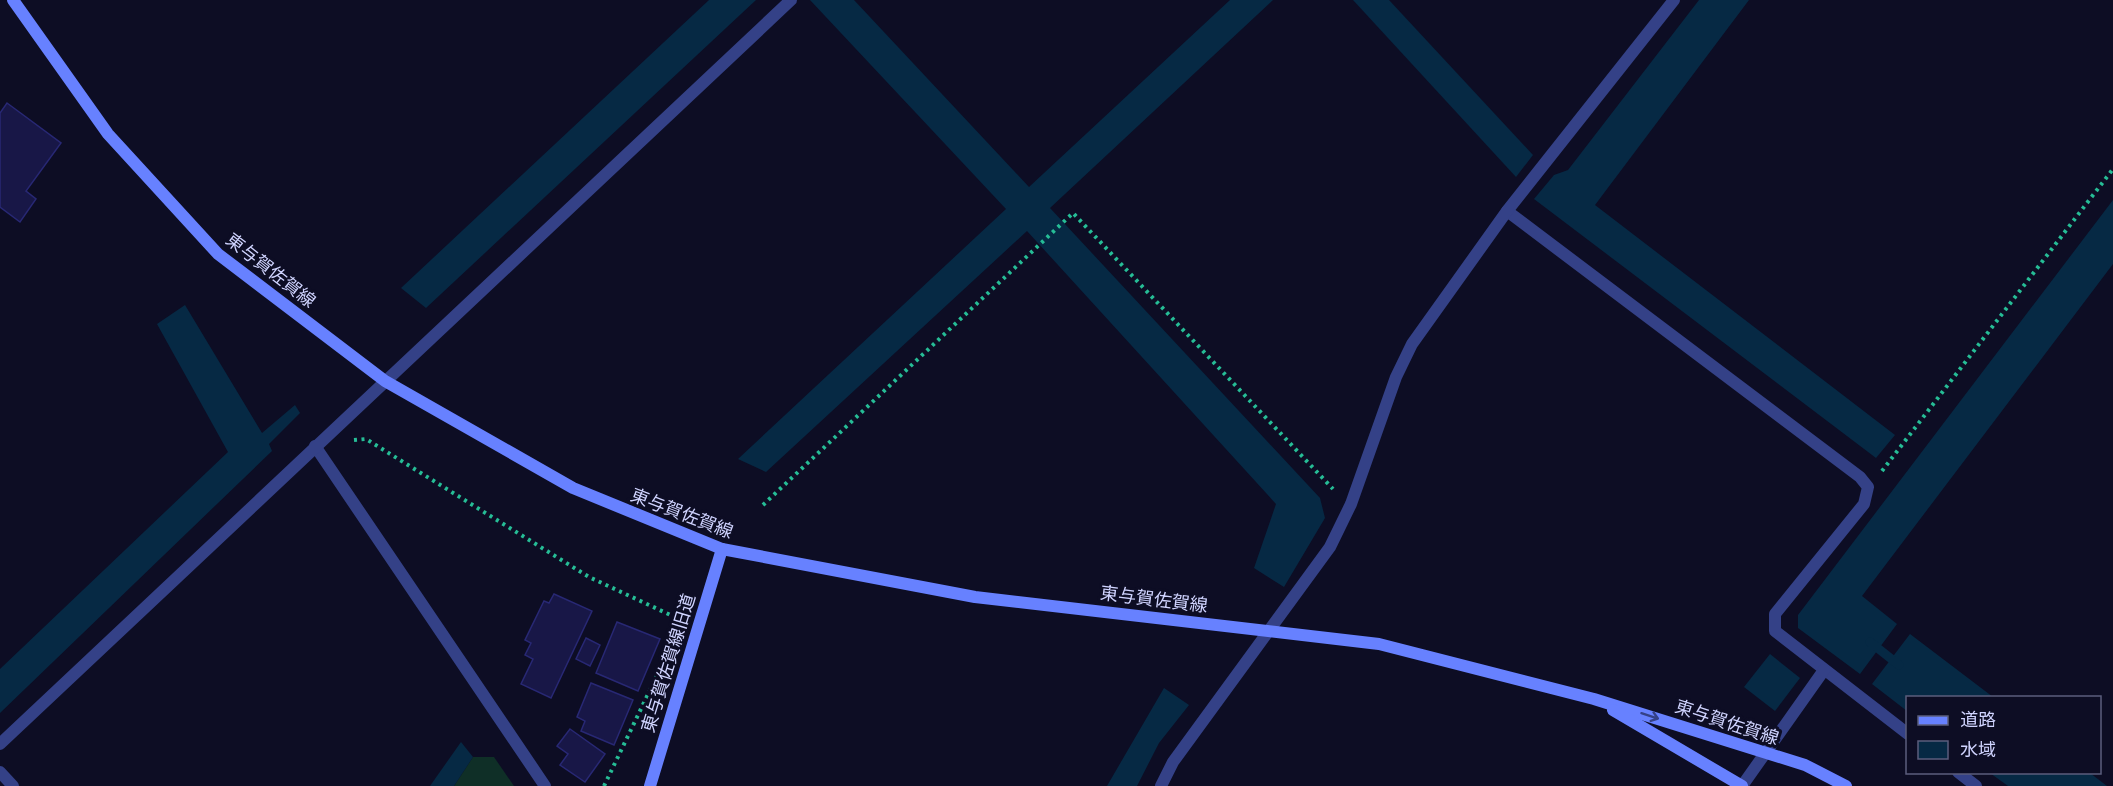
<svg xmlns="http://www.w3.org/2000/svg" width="2113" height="786" font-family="'PT Sans Narrow','Noto Sans JP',sans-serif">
  <rect width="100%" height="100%" fill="#0d0d24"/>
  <!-- green -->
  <polygon fill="#0f2f27" points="473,757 494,757 514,786 454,786"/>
  <!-- water -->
  <g fill="#062944">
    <polygon points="709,0 756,0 426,308 401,288"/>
    <polygon points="810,0 854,0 1029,187 1230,0 1273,0 1050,208 1320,498 1325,518 1284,587 1254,568 1276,504 1027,231 766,472 738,459 1006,209"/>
    <polygon points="1353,0 1389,0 1533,155 1516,177"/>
    <polygon points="1699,0 1749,0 1595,205 1895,435 1876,458 1534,199 1554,175 1568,170"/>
    <polygon points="2113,200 2113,264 1862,596 1897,624 1860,674 1798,628 1798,615"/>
    <polygon points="185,305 262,433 295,405 300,413 269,444 272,451 0,713 0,669 228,452 157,324"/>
    <polygon points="1910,634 1993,697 1908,698 1907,711 1872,684"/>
    <polygon points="1770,654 1800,678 1775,711 1744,687"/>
    <polygon points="1164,688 1189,705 1159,743 1137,786 1107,786"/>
    <polygon points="461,742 473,757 454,786 430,786"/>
    <polygon points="1990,773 2090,773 2107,786 2008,786"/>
  </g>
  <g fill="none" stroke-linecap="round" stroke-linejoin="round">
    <!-- stream -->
    <polyline stroke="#062944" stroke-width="9" points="1870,642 1899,665"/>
  </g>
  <!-- building -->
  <g fill="#181747" stroke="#282874" stroke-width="1.5">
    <polygon points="7,103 61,143 26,191 36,199 20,222 0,207 0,113"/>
    <polygon points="554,594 592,611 551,698 521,684 533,659 525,655 531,643 525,640 544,601 549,603"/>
    <polygon points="617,622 660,639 638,691 596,673"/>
    <polygon points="586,638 600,645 590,666 576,659"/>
    <polygon points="591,683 633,700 614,745 581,731 585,721 577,717"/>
    <polygon points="570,729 605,754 585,782 560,765 568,754 557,746"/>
  </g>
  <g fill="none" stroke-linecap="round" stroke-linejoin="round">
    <!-- path -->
    <g stroke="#26bd96" stroke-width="4" stroke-dasharray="3 4.5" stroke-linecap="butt">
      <polyline points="354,440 366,439 589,577 679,619"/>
      <polyline points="1882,471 2113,169"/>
      <polyline points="763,505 1073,213 1333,489"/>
      <polyline points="604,786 662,665"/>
    </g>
    <!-- service -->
    <g stroke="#344187" stroke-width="12">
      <polyline points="1507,211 1860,477 1868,487 1864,504 1775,614 1775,631 1908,734"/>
      <polyline points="1958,772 1976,786"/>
      <polyline points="1161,786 1173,762 1330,547 1351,504 1396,377 1412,344 1507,211 1674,0"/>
      <polyline points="1742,786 1824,670"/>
    </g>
    <!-- minor -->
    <g stroke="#344187" stroke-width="12">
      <polyline points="315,446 545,786"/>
      <polyline points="0,744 791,0"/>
      <polyline points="0,772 13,786"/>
    </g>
    <!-- secondary -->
    <g stroke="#6781ff" stroke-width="12">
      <polyline points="13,0 108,134 218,254 385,381 573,488 722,549 975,597 1379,644 1594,699 1805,765 1846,786"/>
      <polyline points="1613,710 1742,786"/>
      <polyline points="650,786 722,549"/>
    </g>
  </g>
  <!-- one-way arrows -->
  <defs><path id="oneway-shaft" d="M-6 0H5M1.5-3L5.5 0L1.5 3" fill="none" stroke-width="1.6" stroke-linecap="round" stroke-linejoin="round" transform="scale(1.5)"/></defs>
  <use stroke="#354187" href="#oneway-shaft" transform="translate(1650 716) rotate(18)"/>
  <g text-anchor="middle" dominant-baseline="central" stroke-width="6" stroke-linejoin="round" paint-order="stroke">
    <!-- street labels -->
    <g font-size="18" fill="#d0d4ff" stroke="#0d0d24">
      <text transform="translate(271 270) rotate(38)">東与賀佐賀線</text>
      <text transform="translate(682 513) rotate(21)">東与賀佐賀線</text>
      <text transform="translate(1154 599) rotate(7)">東与賀佐賀線</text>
      <text transform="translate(668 663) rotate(-73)">東与賀佐賀線旧道</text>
      <text transform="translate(1727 722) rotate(18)">東与賀佐賀線</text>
    </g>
  </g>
  <!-- legend -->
  <rect x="1906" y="696" width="195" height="78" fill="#0d0d24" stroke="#5b5d7c" stroke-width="1.5"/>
  <rect x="1918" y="716" width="30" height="9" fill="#6781ff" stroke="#5b5d7c" stroke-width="1.5"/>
  <text x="1960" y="726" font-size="18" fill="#d0d4ff">道路</text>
  <rect x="1918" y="741" width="30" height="18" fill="#062944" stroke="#5b5d7c" stroke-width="1.5"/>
  <text x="1960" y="756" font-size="18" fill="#d0d4ff">水域</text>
</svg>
